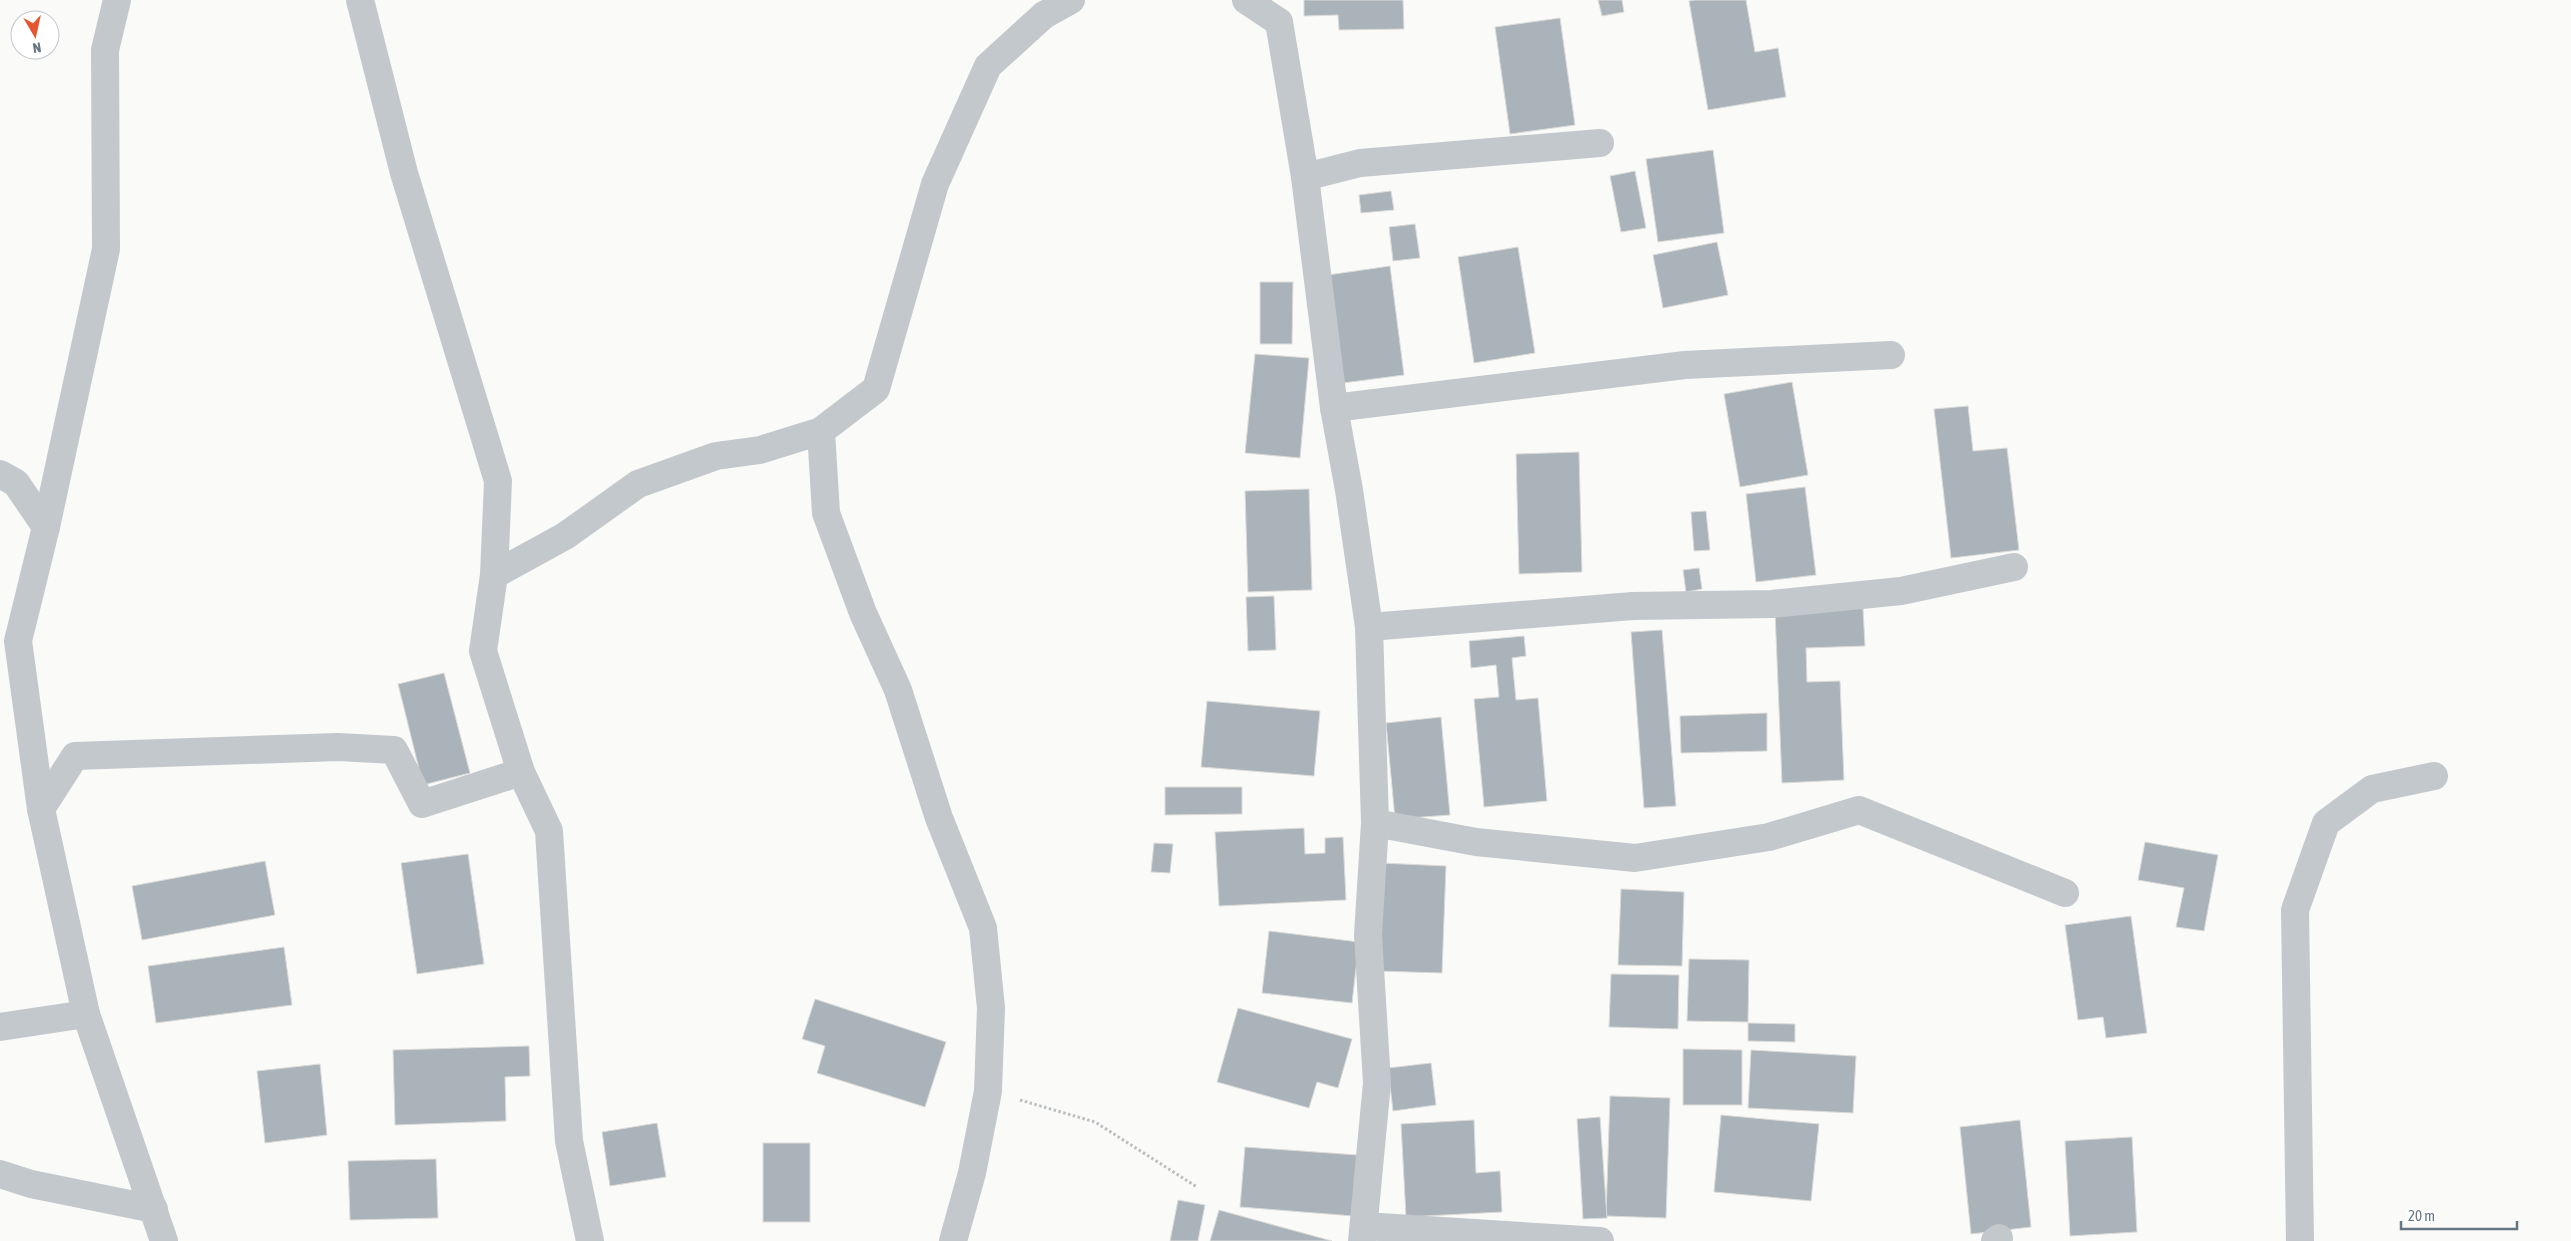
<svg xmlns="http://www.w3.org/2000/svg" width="2571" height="1241" font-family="'Asap Condensed',sans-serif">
  <rect width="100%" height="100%" fill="#fafaf8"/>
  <!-- building -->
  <g fill="#aab3b9" stroke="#dcdcda">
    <polygon points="1304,0 1403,0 1404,29 1339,30 1338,15 1304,16"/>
    <polygon points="1598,0 1622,0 1624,12 1602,16"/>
    <polygon points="1695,0 1746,0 1755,52 1778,48 1786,97 1708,110 1689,1"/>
    <polygon points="1560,18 1575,125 1510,134 1495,27"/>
    <polygon points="1713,150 1724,233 1658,242 1646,159"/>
    <polygon points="1635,171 1646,228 1621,232 1610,176"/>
    <polygon points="1391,191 1394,210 1361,213 1359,195"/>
    <polygon points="1415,224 1420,258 1393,261 1389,227"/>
    <polygon points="1717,242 1728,295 1663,308 1653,255"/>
    <polygon points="1518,247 1535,353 1474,363 1458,257"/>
    <polygon points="1390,266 1404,375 1343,383 1328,275"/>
    <polygon points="1260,282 1293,282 1292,344 1260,344"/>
    <polygon points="1255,354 1309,358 1300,458 1245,453"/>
    <polygon points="1792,382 1808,475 1740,487 1724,394"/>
    <polygon points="1968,406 1973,451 2007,448 2019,550 1951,558 1934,409"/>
    <polygon points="1579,452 1582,572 1519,574 1516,454"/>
    <polygon points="1805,487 1816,575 1756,582 1746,494"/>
    <polygon points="1309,489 1312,590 1248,592 1245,491"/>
    <polygon points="1706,511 1710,550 1694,551 1691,512"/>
    <polygon points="1699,568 1702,589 1686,592 1683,570"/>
    <polygon points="1274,596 1276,650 1248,651 1246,597"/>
    <polygon points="1863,608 1865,646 1806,648 1807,682 1840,681 1844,780 1782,783 1775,611"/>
    <polygon points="1662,630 1676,806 1644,808 1631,632"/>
    <polygon points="1524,636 1526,656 1512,658 1516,700 1538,698 1547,801 1484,807 1474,699 1499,697 1496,665 1471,668 1469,641"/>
    <polygon points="444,673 470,773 423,785 398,684"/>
    <polygon points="1207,701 1320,711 1314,776 1201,767"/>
    <polygon points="1767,713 1767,751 1681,753 1680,716"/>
    <polygon points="1441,717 1450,815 1395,819 1386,723"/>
    <polygon points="1165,787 1242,787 1242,814 1165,815"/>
    <polygon points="1304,828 1305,854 1325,853 1325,838 1343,837 1346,900 1219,906 1215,832"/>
    <polygon points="2145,842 2218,855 2204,931 2176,927 2184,888 2138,880"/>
    <polygon points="1154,843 1173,844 1170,873 1151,872"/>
    <polygon points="468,854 484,964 417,974 401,863"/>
    <polygon points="265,861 275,915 142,940 132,886"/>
    <polygon points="1381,863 1446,866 1442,973 1377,971"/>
    <polygon points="1621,889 1684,892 1682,966 1618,965"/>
    <polygon points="2131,916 2147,1033 2106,1038 2103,1017 2078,1020 2065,925"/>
    <polygon points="1269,931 1359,942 1352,1003 1262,993"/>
    <polygon points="284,947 292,1005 156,1023 148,966"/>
    <polygon points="1689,959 1749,960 1748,1022 1687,1021"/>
    <polygon points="1611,974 1679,975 1678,1029 1609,1027"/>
    <polygon points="815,999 946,1042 925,1107 817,1073 825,1046 802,1039"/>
    <polygon points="1238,1008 1352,1039 1338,1088 1317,1082 1309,1108 1217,1082"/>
    <polygon points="1748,1023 1795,1024 1795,1042 1748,1041"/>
    <polygon points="529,1046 530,1076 505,1077 506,1121 395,1125 393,1050"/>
    <polygon points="1683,1049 1742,1050 1742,1105 1683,1105"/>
    <polygon points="1751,1050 1856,1056 1853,1113 1748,1108"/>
    <polygon points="1431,1063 1436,1105 1393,1111 1388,1068"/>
    <polygon points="320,1064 327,1135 265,1143 257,1071"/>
    <polygon points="1610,1096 1670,1098 1666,1218 1606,1216"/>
    <polygon points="1721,1115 1819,1124 1811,1201 1714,1192"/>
    <polygon points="1600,1117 1607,1218 1583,1219 1577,1119"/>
    <polygon points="1474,1120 1476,1173 1500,1171 1502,1212 1406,1217 1401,1124"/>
    <polygon points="2020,1120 2031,1227 1971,1234 1960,1127"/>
    <polygon points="657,1123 666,1177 610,1186 602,1132"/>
    <polygon points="2132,1137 2137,1232 2070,1236 2065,1141"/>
    <rect x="763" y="1143" width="47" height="79"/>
    <polygon points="1245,1147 1358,1155 1353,1216 1240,1207"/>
    <polygon points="436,1159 438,1218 350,1220 348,1161"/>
    <polygon points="1178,1200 1205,1205 1198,1241 1170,1241"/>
    <polygon points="1219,1210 1332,1241 1210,1241"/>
  </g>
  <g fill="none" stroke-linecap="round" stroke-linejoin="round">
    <!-- path -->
    <polyline stroke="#bbbfc2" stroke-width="3" stroke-dasharray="2.5 2.5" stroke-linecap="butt" points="1020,1100 1095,1122 1197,1187"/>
    <!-- street -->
    <g stroke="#c3c8cc" stroke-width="28">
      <polyline points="360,0 404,173 498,481 494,575"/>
      <polyline points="1246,0 1279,22 1305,177 1334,408 1349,490 1369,627 1375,823 1368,935 1377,1083 1362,1241"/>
      <polyline points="1305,177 1360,163 1600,143"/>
      <polyline points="1334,408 1685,365 1891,355"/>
      <polyline points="821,431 826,513 863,613 898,690 939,818 983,928 991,1008 988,1091 972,1173 953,1241"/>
      <polyline points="0,474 16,483 46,527 18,641 41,809 86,1014 164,1241"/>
      <polyline points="46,527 106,249 105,50 117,0"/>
      <polyline points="1369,627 1633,606 1772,604 1901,591 2014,567"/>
      <polyline points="41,809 75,756 338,747 394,750 422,804 521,772"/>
      <polyline points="1375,823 1476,842 1635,858 1769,837 1859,810 2065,893"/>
      <polyline points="0,1027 86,1014"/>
      <polyline points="0,1174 31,1184 154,1209"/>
      <polyline points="1364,1226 1600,1241"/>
      <polyline points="590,1241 569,1141 549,831 521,772 483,651 494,575 565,536 638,484 716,456 760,450 821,431 876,389 935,184 988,66 1044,15 1071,0"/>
      <polyline points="1995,1241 1999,1238"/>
      <polyline points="2300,1241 2295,910 2326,823 2372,789 2434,776"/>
    </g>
  </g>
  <!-- north arrow -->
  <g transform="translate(35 35) rotate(171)"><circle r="24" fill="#ffffff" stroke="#c1c8cd"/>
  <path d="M0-4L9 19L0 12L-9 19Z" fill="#e4572e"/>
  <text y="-8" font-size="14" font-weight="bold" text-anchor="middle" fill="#657683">N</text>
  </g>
  <!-- scale -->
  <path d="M2401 1221v8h116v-8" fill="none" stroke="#657683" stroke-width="2.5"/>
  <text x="2408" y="1221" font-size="15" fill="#657683" stroke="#ffffff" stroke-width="4" paint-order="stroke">20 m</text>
</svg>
